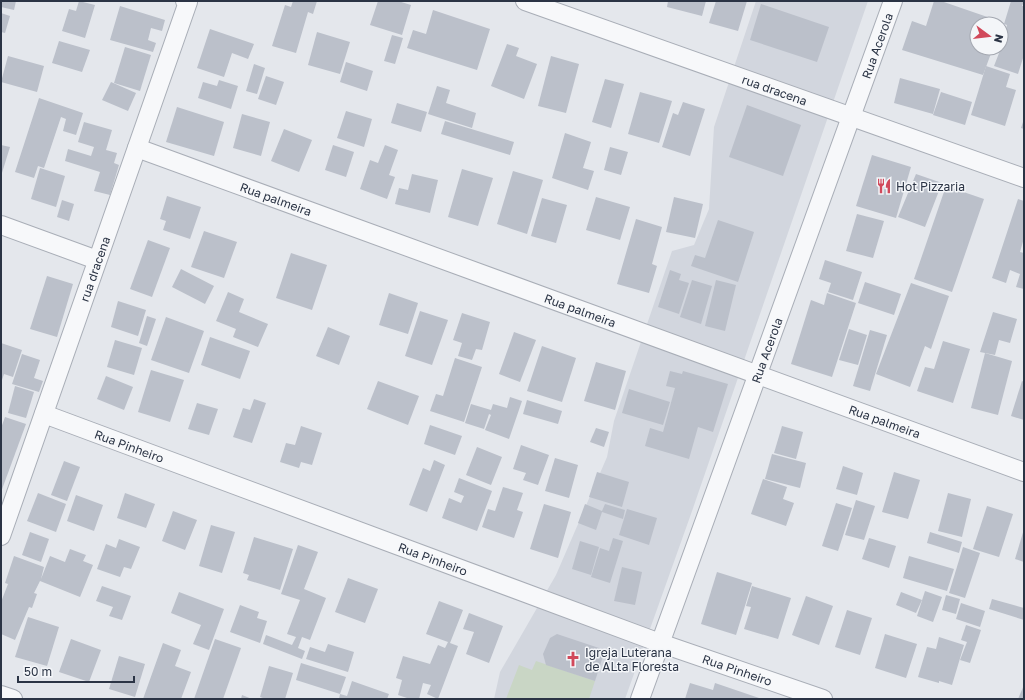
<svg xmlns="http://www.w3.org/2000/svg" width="1025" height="700" font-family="'Golos Text',sans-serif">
  <rect width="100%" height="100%" fill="#e4e7ec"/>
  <!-- built -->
  <polygon fill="#d2d6de" points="756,1 868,1 691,514 625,699 494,699 500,672 556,575 607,457 614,421 672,251 694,245 709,209 714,127"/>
  <!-- green -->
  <polygon fill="#c9d6c5" points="536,661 595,681 589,699 506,699 519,665 532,670"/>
  <!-- building -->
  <g fill="#bbc0ca">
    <polygon points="1,1 16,1 14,10 1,7"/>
    <polygon points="79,1 95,5 85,38 62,31 69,9 76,11"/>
    <polygon points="293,1 317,1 313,14 308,12 296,53 272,46 285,5 291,7"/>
    <polygon points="378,1 398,1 411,5 402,35 370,25"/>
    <polygon points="668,1 706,1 702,16 667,7"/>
    <polygon points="716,1 747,1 738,31 709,23"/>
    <polygon points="934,1 941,1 1002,22 1001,24 977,24 977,48 993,48 983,75 902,50 912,21 926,26"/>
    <polygon points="1011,1 1024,1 1022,6 1024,6 1024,55 1018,74 994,66 1001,48 1007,25 1004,24"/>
    <polygon points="761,4 829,27 817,62 750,40"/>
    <polygon points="120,6 165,20 162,31 151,28 148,40 156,43 153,52 110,40"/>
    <polygon points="433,10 490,29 477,70 407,48 413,30 426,34"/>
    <polygon points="1,13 10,16 5,33 1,32"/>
    <polygon points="210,29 254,44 248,59 232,53 224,77 197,68"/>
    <polygon points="317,32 350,42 340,74 308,65"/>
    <polygon points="392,35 403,38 395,64 384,61"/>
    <polygon points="59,41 90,50 82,72 52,63"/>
    <polygon points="507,44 519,48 516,56 537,64 524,99 491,86"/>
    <polygon points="125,47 151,55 140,91 114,83"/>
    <polygon points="8,56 44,66 37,92 1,82"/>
    <polygon points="551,56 579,64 566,113 538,106"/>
    <polygon points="346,62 373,71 367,91 340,82"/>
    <polygon points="254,64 265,68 257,94 246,91"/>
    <polygon points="986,66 1010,74 1006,87 1016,90 1005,126 971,115"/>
    <polygon points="266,76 284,82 276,105 258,99"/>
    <polygon points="900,78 940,89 933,114 894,103"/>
    <polygon points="605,79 624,84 611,128 592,122"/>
    <polygon points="219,80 238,86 231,109 198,98 203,82 217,86"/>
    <polygon points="111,82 136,93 128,111 102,100"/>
    <polygon points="437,86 450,90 446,103 476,113 472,128 428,114"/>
    <polygon points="640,92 672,101 659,143 628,134"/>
    <polygon points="941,92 972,102 965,125 933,115"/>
    <polygon points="39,98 83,113 76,135 63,131 66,119 61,117 44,168 38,166 34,178 15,172"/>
    <polygon points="683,102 705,109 690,156 662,147 673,113 678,115"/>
    <polygon points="397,103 427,112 421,132 391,123"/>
    <polygon points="747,105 801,125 783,176 729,157"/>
    <polygon points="177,107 224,122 214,156 166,142"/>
    <polygon points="346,111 372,119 364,147 337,138"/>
    <polygon points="242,114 270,122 261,156 233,148"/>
    <polygon points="1024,119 1024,129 1021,128"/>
    <polygon points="445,121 514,142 510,155 441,134"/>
    <polygon points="84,122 112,130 106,150 117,153 114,163 119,165 110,195 94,191 100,172 65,161 68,149 91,156 94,147 78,142"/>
    <polygon points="284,129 312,140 299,172 271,161"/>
    <polygon points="565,133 591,142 583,168 594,171 588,190 552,178"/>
    <polygon points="1,145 10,147 1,176"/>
    <polygon points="333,145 354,152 346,177 325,170"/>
    <polygon points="385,145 398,150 389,175 395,177 387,199 360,189 370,160 378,163"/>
    <polygon points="610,147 628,152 621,175 604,170"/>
    <polygon points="872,155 911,167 896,218 856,206"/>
    <polygon points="40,168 65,176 56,207 31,199"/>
    <polygon points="462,169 493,178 478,226 448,217"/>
    <polygon points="513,171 543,180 527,234 497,224"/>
    <polygon points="412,174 438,180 430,213 395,204 399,188 408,190"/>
    <polygon points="916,174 942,183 925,227 898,217"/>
    <polygon points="946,186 984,199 952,292 914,279"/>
    <polygon points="167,196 201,207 190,239 163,230 166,221 160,219"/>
    <polygon points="596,197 630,207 620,240 586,230"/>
    <polygon points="674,197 703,204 695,238 666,232"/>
    <polygon points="542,198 567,205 556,243 531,236"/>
    <polygon points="1018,199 1024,201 1024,238 1020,252 1024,253 1024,289 1016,287 1020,274 1010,270 1006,283 992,278"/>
    <polygon points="62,200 74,204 69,221 57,217"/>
    <polygon points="857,214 884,221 873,258 846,251"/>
    <polygon points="636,219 662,227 652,264 657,266 649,293 617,284"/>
    <polygon points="718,220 754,232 738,282 691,266 695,255 705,258"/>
    <polygon points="204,231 237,242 224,278 191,267"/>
    <polygon points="148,240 170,248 152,297 130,289"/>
    <polygon points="291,253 327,265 312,310 276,298"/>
    <polygon points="825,260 862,272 853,300 828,292 831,283 819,279"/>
    <polygon points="181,269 214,286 205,304 172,287"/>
    <polygon points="670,270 681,274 679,280 689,283 679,314 658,307"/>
    <polygon points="47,276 73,284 57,337 30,329"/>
    <polygon points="692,280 712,286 701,324 680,317"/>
    <polygon points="716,280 736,285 725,331 705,326"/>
    <polygon points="865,282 901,294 894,315 858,303"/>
    <polygon points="911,283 949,296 931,349 925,346 910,387 876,374"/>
    <polygon points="228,292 244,299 239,312 268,324 258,347 233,337 236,329 216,321"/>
    <polygon points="389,293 418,303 408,334 379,325"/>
    <polygon points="827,293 856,303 832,377 791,364 811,300 824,305"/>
    <polygon points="118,301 146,310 138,336 111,327"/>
    <polygon points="420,311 448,320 432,365 405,356"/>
    <polygon points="993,312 1017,319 1010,343 999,340 995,355 980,352"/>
    <polygon points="462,313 490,322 482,350 476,349 472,360 458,356 462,343 453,340"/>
    <polygon points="147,316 156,319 147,346 139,343"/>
    <polygon points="166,317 204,331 189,373 151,360"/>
    <polygon points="328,327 350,336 339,365 316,356"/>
    <polygon points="849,329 867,335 858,365 839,360"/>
    <polygon points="870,330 887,335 870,391 853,386"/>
    <polygon points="514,332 536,340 520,382 499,374"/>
    <polygon points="210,337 250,351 240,379 201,365"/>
    <polygon points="115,340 142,348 134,375 107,367"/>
    <polygon points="943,341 970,349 953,403 917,391 925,367 934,369"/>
    <polygon points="1,343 22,350 13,377 4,374 1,383"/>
    <polygon points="542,346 576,358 562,402 527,391"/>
    <polygon points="985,353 1012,361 998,415 971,408"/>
    <polygon points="22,354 40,360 34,378 43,381 39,392 12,384"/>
    <polygon points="455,358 482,367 464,422 430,411 436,394 443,396"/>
    <polygon points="596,362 626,371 615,410 584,401"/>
    <polygon points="151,370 184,380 170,422 138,412"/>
    <polygon points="670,371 682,374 683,371 728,384 713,432 698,427 689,459 645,446 650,428 663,432 675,388 666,386"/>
    <polygon points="106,376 133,387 124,410 97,399"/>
    <polygon points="378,381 419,396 408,425 367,409"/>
    <polygon points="1022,381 1024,382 1024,420 1011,416"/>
    <polygon points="15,386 34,392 26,418 8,413"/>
    <polygon points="629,389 670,402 663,425 622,413"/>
    <polygon points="510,397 522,401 509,439 485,430 491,415 489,414 484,429 465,423 471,404 491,410 493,404 507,408"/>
    <polygon points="254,399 266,403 252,443 233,437 243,408 250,410"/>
    <polygon points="527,400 562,411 558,424 523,414"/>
    <polygon points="197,403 218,409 209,435 188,429"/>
    <polygon points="5,417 26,424 1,492 1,428"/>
    <polygon points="430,425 462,436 455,455 424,444"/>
    <polygon points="301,426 322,433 312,465 301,462 299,468 280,462 286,443 295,445"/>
    <polygon points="782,426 803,432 796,459 774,453"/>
    <polygon points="596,428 609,432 604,447 590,442"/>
    <polygon points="521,445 549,455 538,485 523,480 526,473 513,469"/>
    <polygon points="477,447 502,457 491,485 466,475"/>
    <polygon points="772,454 806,463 800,488 765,479"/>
    <polygon points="555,458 578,465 569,498 545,491"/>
    <polygon points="434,460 445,465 427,512 409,505 423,468 430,471"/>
    <polygon points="64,461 80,467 67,501 51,495"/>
    <polygon points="843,466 863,473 857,495 836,489"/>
    <polygon points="597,472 629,482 622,507 589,497"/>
    <polygon points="894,472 920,480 908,519 882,512"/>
    <polygon points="459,478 492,491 477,531 442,518 449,498 461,503 464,496 454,492"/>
    <polygon points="763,479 787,487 783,499 794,503 786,526 751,514"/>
    <polygon points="503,487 523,493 517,510 523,512 514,538 482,527 488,509 495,511"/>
    <polygon points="38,493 66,504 56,532 27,521"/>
    <polygon points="125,493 155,504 146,528 117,518"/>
    <polygon points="948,493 971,499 962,537 938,531"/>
    <polygon points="76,495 103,505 94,531 67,521"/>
    <polygon points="856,500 875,506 864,540 845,535"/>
    <polygon points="836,503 852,508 838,551 822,546"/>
    <polygon points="544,504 571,512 558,558 530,549"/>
    <polygon points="585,504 602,511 605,504 625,510 623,519 602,512 596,530 578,523"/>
    <polygon points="987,506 1013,514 999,557 973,549"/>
    <polygon points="627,509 657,518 649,545 619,535"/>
    <polygon points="173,511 197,520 185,550 162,541"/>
    <polygon points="211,525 235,532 222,573 199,566"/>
    <polygon points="1024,529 1024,562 1015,559"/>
    <polygon points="30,532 49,539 41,562 22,555"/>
    <polygon points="930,532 962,542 959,553 927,543"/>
    <polygon points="254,537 293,549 280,590 247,580 249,575 243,573"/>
    <polygon points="613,538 623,541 610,583 591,577 600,548 609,551"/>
    <polygon points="869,538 896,546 889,568 862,559"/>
    <polygon points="119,539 140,547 131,569 124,567 120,577 97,569 106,544 116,548"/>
    <polygon points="580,541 599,547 591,575 572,569"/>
    <polygon points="298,545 318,552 304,589 326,598 310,640 302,637 298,648 305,651 302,659 263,644 266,635 292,645 296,637 287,634 300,600 281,594"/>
    <polygon points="963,547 980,553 965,598 949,593"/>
    <polygon points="70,549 86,555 83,561 93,565 80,597 40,581 34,593 37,594 32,608 29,607 15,640 1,634 1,602 8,584 5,583 14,556 44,567 41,579 50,556 65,562"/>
    <polygon points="909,556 954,569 947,591 903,578"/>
    <polygon points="622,567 642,572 635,605 614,601"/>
    <polygon points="717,572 752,583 736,635 701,624"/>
    <polygon points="348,578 378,589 365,623 335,612"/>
    <polygon points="102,586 131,596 122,620 109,616 113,607 96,601"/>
    <polygon points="752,586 791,598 778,639 744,629 751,607 746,606"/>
    <polygon points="925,591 942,597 933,622 917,616"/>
    <polygon points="179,592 224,609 209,650 193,644 201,625 171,613"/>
    <polygon points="901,592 922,600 916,613 896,605"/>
    <polygon points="946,595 960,599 956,614 942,610"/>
    <polygon points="806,596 833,606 819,645 792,635"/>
    <polygon points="992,599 1024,608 1024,620 989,609"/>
    <polygon points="439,601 463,610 450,643 458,646 438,699 427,694 431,685 423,683 419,699 410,699 398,695 402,680 396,678 403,656 430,664 438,645 445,648 448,642 426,634"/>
    <polygon points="961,603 985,611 980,627 956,619"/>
    <polygon points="240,605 259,612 257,618 267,621 260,643 230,632"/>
    <polygon points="847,610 872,618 860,655 835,647"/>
    <polygon points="469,613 503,626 489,663 466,654 474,632 463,629"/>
    <polygon points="28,617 59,627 47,666 15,657"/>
    <polygon points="966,625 981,630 970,663 960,660 967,642 961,640"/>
    <polygon points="557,634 605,650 595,681 546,665 543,654 550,638"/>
    <polygon points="885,634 917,644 906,678 875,668"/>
    <polygon points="939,637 964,645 952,685 939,681 939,683 918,677 927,647 936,649"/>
    <polygon points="71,639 101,650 89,682 59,672"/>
    <polygon points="215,639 241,648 223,699 194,699"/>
    <polygon points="163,643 181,650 175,666 191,672 181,699 143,699"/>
    <polygon points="328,644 354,652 348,672 306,659 310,647 325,652"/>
    <polygon points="119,656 145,664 135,697 109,689"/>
    <polygon points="301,663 346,677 340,694 296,680"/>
    <polygon points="269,666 293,673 285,699 266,699 260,697"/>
    <polygon points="352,681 389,694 387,699 339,699 340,694 347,696"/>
    <polygon points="690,683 713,690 715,683 762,699 685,699"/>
    <polygon points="1024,685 1024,699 1018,699"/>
    <polygon points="242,695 252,699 241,699"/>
  </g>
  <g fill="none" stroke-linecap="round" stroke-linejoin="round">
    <!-- minor casing -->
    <g stroke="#a9aeb7" stroke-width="20">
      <g id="minor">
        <path id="s1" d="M525,1l499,177"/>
        <path id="s2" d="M137,148l887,324"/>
        <polyline points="1,225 97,260"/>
        <path id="s3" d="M44,414l616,229 163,56"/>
        <path id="s4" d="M1,536l187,-534 -3,-1"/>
        <polyline points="1,695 13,699"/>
        <path id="s5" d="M640,699l253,-698"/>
      </g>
    </g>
    <!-- minor -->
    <use href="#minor" stroke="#f7f8fa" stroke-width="18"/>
  </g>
  <!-- icons -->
  <defs>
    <g id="restaurant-bare" transform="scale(1.2)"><path d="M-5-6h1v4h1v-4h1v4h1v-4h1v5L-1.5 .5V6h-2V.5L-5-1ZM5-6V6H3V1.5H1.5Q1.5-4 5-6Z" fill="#d1495b" stroke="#f4f6f9" stroke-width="2.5" paint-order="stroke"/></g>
    <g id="church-bare" transform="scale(1.2)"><path d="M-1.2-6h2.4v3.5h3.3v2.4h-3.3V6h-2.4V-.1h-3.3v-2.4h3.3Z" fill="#d1495b" stroke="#f4f6f9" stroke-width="2.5" paint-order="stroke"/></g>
  </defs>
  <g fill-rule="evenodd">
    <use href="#restaurant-bare" x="884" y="186"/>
    <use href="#church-bare" x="573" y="659"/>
  </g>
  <g text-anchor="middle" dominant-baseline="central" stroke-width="3" stroke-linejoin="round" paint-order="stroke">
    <!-- street labels -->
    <g font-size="12" fill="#2b3445" stroke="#f4f6f9">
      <text stroke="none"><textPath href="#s5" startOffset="695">Rua Acerola</textPath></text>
      <text stroke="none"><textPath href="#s1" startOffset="265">rua dracena</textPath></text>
      <text stroke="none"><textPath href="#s2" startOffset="148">Rua palmeira</textPath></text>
      <text stroke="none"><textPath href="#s4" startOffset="283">rua dracena</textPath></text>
      <text stroke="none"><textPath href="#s2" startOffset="472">Rua palmeira</textPath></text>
      <text stroke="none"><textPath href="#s5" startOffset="371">Rua Acerola</textPath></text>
      <text stroke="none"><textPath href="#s2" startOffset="796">Rua palmeira</textPath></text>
      <text stroke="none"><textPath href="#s3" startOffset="91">Rua Pinheiro</textPath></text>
      <text stroke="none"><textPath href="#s3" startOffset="415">Rua Pinheiro</textPath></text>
      <text stroke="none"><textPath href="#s3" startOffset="739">Rua Pinheiro</textPath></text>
    </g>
    <!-- poi labels -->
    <g font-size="12" fill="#2b3445" stroke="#f4f6f9" text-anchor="start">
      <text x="896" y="186">Hot Pizzaria</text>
      <text x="585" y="652">Igreja Luterana<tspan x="585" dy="14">de ALta Floresta</tspan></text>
    </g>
  </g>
  <!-- border -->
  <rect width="1025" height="700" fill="none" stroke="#2b3445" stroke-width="4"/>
  <!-- north arrow -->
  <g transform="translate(989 36) rotate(105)"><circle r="19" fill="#f4f6f9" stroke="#a4a8b1"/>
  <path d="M0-3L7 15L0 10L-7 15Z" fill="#d1495b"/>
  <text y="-6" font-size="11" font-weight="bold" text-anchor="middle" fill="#2b3445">N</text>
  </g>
  <!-- scale -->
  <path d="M18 676v6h116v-6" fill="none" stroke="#2b3445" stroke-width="2"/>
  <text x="24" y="676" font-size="12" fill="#2b3445" stroke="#f4f6f9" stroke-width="3" paint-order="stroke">50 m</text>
</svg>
